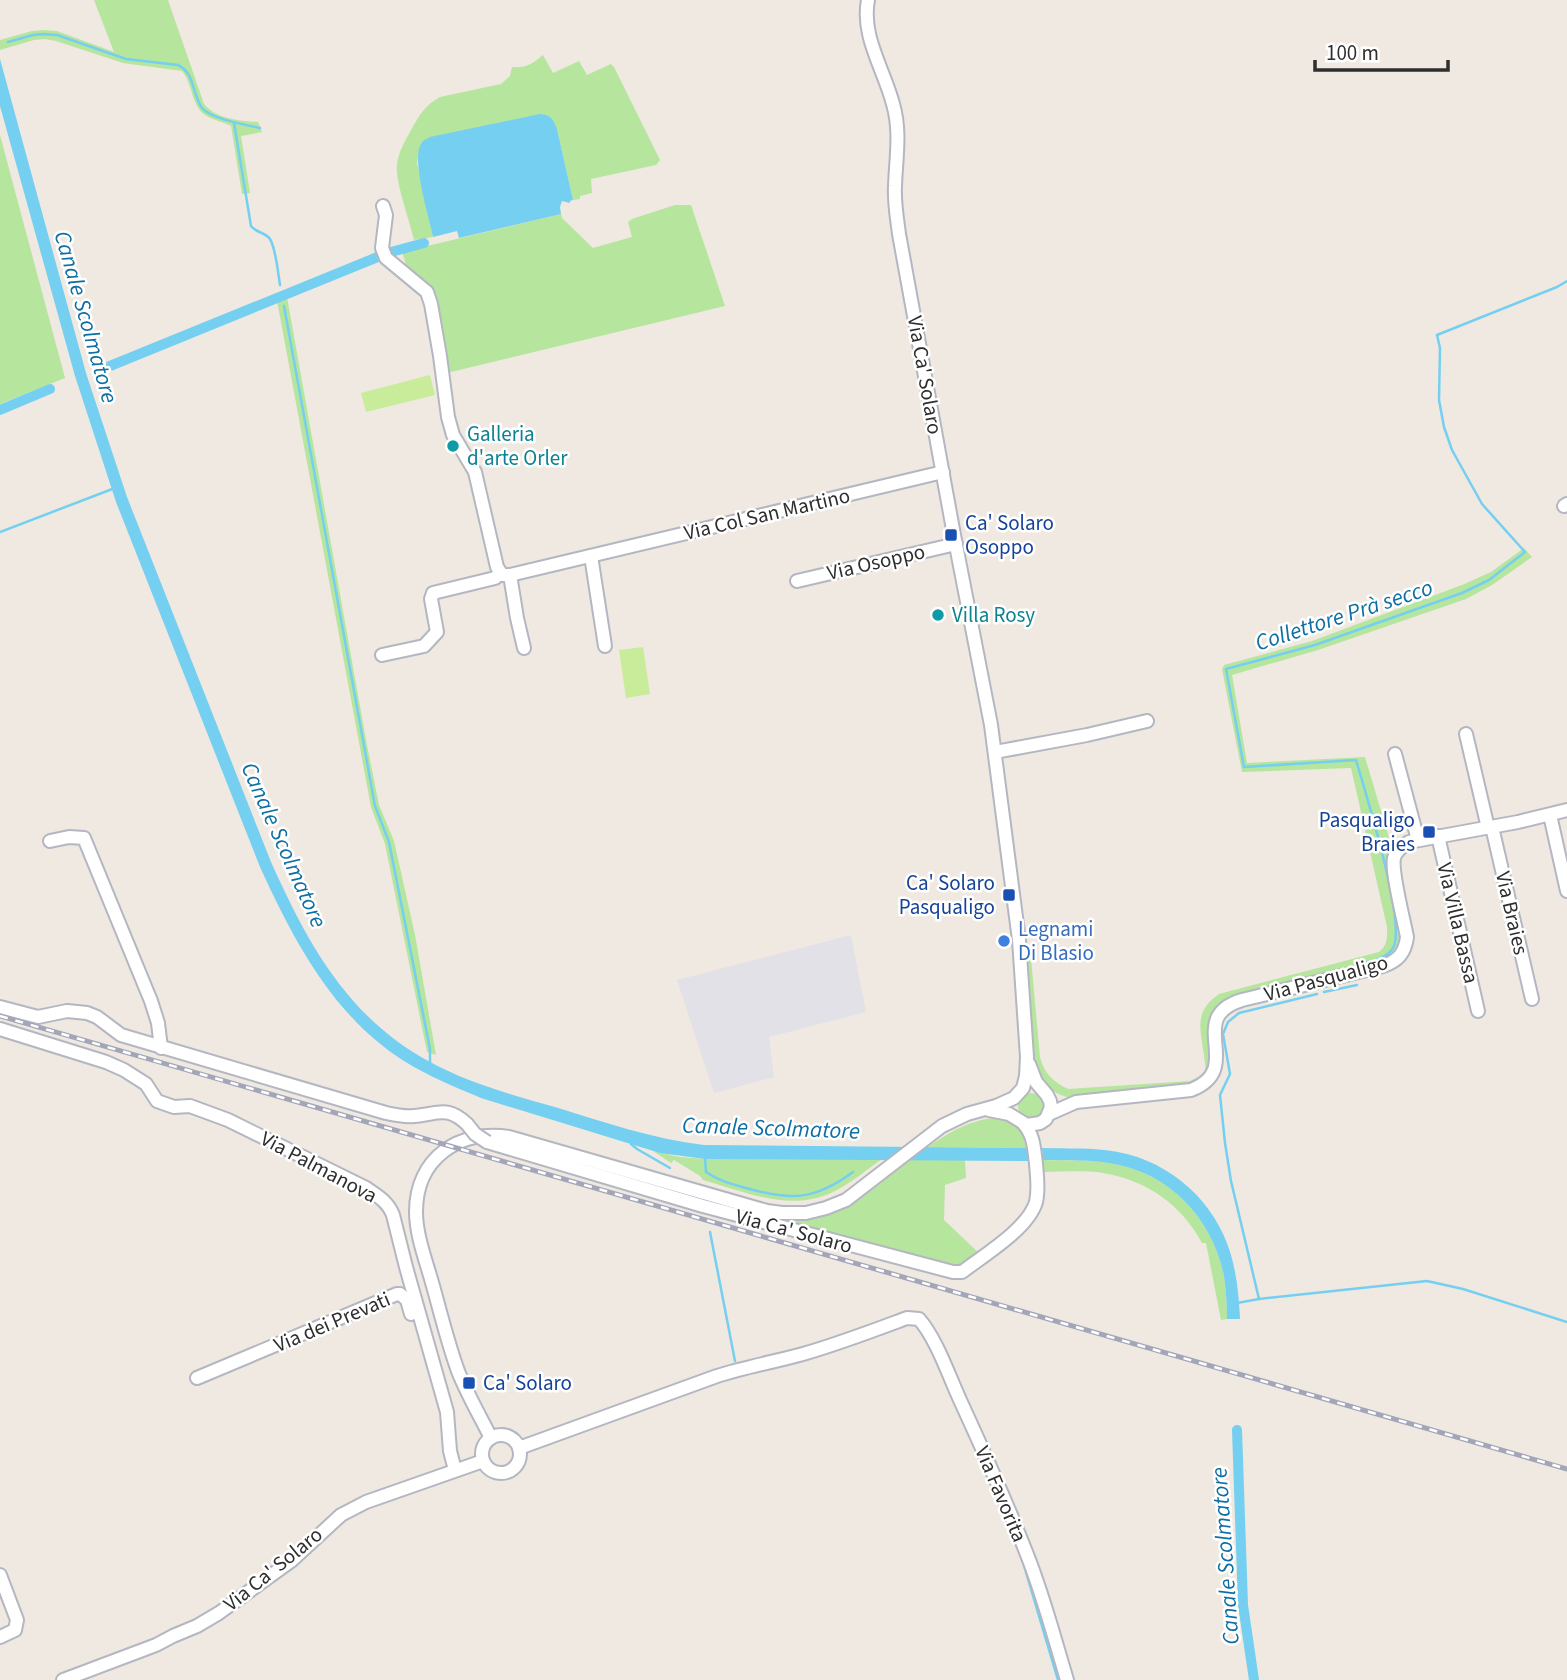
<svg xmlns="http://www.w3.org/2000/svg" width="1567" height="1680" font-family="'Source Sans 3',sans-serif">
  <rect width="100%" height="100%" fill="#efe9e1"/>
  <!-- industrial -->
  <polygon fill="#e3e1e8" points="851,935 866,1012 769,1037 774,1077 714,1093 677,980"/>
  <!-- green -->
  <g fill="#b6e59e">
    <path d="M94,0h74l36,104c12,15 36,17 54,18l4,10 -21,4 9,57 -8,1 -11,-68c-8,-4 -18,-6 -26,-11 -14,-10 -12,-31 -23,-44l-59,-8 -67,-22 -11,-2 -11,1 -34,10v-10l32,-9 11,-1 14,1 57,21z"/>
    <path d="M543,55l10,18 26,-12 8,14 24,-11 3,3 46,93 -4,5 -65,14 1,14 -12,3v3l-7,1 -16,-71 -137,17 -3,17 16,74 -19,3c-4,-19 -19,-58 -17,-75 1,-12 8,-24 14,-35 8,-14 14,-25 29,-33l61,-13 9,-8 2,-9c15,1 20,-3 31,-12z"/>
    <polygon points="0,135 65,378 0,404"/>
    <polygon points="675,205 691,205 725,306 447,373 435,297 430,285 408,271 402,252 561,214 562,218 593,248 632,237 628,222 632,219"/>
    <polygon points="287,297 366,740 379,805 394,841 415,935 436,1055 427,1052 385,844 371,807 278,306 277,301"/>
    <path d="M1524,548l8,9 -40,28 -26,14 -148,51 -86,25 15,88 118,-6 27,91 10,89 -4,12 -9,10 -166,44c-28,19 0,51 -19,73 -3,4 -10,7 -14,10l-118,12c-23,-4 -33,-18 -39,-40l-9,-111h6l10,110c4,16 13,25 28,32l122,-8c4,-2 11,-5 14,-9 3,-5 0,-12 0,-17 -4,-27 -10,-44 15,-61l160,-42c9,-7 8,-15 8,-25l-36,-159 -109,4 -20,-103 2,-4 88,-24 150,-56 29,-13z"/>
    <circle cx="1031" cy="1106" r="13"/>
    <path d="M999,1117c10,3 22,10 28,20l-3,1v4l5,4 1,2 -102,-1c23,-16 42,-27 71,-30z"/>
    <path d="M653,1151l27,6 25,2h177c-17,12 -32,25 -51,34 -42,19 -86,-1 -128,-13l-3,-4 -26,-16 -3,3z"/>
    <path d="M911,1159l54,1 1,18 -21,7 -1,35 35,33 -20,14h-6l-192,-50c73,10 96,-16 150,-58z"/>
    <path d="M1043,1160c24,1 48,-1 71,4 57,10 99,56 110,112 2,14 3,29 3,43l-6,1 -15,-77h-4c-21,-39 -56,-63 -99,-70 -19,-3 -41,-1 -60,-1z"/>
  </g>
  <!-- pitch -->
  <g fill="#c9ec9a">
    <polygon points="430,375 435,395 366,412 361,393"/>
    <polygon points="643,647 650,694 626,698 619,650"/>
  </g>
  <!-- water -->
  <g fill="#75cff0">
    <path d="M0,59l86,314 41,124 144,365c37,82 77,156 159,200 39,21 82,33 125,45 49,15 98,32 149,38l326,3v13l-325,-2 -45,-6 -179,-55c-26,-11 -53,-22 -77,-37 -71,-45 -110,-120 -144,-194l-144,-365 -41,-126 -75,-270z"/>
    <path d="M540,114c11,1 13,5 17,15l16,71 -3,1v2l-8,-2 -2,6 1,7 -102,24 -2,-7 -24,6c-4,-21 -22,-77 -12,-93 3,-5 4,-4 9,-7z"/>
    <path d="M1042,1148c25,1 51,-1 76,4 53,10 98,50 113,103 6,21 8,42 9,64h-13c0,-14 -1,-29 -3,-43 -11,-56 -53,-102 -110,-112 -23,-5 -47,-3 -71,-4z"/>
  </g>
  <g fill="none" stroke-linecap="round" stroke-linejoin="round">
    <!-- stream -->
    <g stroke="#75cff0" stroke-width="2.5">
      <path d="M8,42l25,-7 10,-1 14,1 69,24 52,6c17,8 14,29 24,43 9,11 44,17 58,20"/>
      <path d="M234,123l17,103c5,7 14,6 19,13 6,10 8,34 10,46"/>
      <polyline points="284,306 375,806 389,842 430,1049 430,1065"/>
      <polyline points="0,532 115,488"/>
      <path d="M1355,965c12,-3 31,-5 38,-17 14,-23 -28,-157 -37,-188l-112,7 -18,-98 89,-24 147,-52 27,-13 36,-28 -43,-48 -30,-54 -8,-23 -5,-27 1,-52 -3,-13 120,-48 10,-6"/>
      <polyline points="1324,992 1357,985"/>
      <polyline points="631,1144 637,1149 670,1168"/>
      <path d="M705,1158l1,14c13,9 26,12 40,16 46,13 69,12 107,-16"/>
      <polyline points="710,1232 735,1361"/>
      <polyline points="1259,1299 1427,1281 1463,1289 1567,1322"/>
      <polyline points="1237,1303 1259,1299 1231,1181 1225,1143 1220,1095 1230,1074 1223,1034 1228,1022 1239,1013 1317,994"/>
      <polyline points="1023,1562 1058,1680"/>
    </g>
    <!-- canal -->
    <g stroke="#75cff0" stroke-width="10">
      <polyline points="391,252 424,243"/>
      <polyline points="110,366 380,256"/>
      <polyline points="0,410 50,389"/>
      <polyline points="1237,1430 1243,1605 1254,1680"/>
    </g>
    <!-- minor casing -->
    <g stroke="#b4b7c1" stroke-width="16">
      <g id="minor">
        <polyline points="383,206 386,215 382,248 386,258 427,292 431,304 440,356 448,417 453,435 475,472 497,567 502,575 510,575 943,472"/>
        <polyline points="1564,506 1567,504"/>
        <polyline points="591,556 605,646"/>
        <polyline points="510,575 517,618 524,648"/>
        <polyline points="797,581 956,544"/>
        <polyline points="382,655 424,646 437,632 431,599 433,593 495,578 500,573"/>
        <polyline points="1466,734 1488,828"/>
        <polyline points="995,752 1087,735 1147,721"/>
        <polyline points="1395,754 1418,840"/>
        <polyline points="1550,815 1567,891"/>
        <polyline points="1492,827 1532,999"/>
        <polyline points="1438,836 1478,1011"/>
        <polyline points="50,841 69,837 84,838 151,1001 158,1023 161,1048"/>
        <path d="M0,1007l38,10 29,-6 20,2 10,4 24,18 265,78c9,2 19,4 28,3 24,-2 33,-11 53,8"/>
        <path d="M0,1029l106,33 18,8 22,14 11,17 17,6 16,-1 38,14 138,68c12,8 22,14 27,27l13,52 41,145 3,39 5,19"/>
        <polyline points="989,1110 1009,1114 1027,1125 1040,1123 1046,1119 1051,1107 1050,1101 1047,1095 1036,1082 1029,1064"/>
        <path d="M1049,1114l27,-12 115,-12c56,-22 -8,-72 51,-90l141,-34c15,-5 22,-13 24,-29 -3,-16 -16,-66 -13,-79 2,-8 9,-12 15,-16l109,-20 49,-12"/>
        <path d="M487,1142l216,64 250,66h9c22,-17 66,-43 74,-70 3,-13 1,-26 0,-38 -2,-16 -2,-29 -13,-41"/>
        <polyline points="197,1378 397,1294 400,1294 407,1300 411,1314"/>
        <circle cx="501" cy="1454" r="19"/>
        <path d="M491,1438c-11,-22 -24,-44 -33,-67 -11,-30 -18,-61 -27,-92 -6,-21 -15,-45 -15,-67 0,-54 43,-83 93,-75l258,74 15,2h24l20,-5 20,-8 96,-74 25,-12 29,-8 18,-8 9,-10 3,-12 1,-19 -8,-117 -28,-215 -37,-190 -55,-301c-2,-16 -5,-32 -4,-48 1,-28 6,-55 -2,-82 -9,-35 -32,-67 -25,-104"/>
        <path d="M519,1448l198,-72c28,-9 57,-14 86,-22 35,-10 69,-23 104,-36l12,1c17,19 30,57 41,81 23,50 46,101 66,152 17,42 28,85 41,128"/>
        <polyline points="0,1575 17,1620 15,1630 0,1637"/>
        <polyline points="63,1680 156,1645 173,1636 197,1626 219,1613 291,1561 341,1515 366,1502 483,1461"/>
      </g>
    </g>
    <!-- minor -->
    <use href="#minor" stroke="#fff" stroke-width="12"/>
    <!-- rail casing -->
    <g stroke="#a3a6b8" stroke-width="5">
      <polyline id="rail" points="0,1016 1567,1469"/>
    </g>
    <!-- rail -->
    <use href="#rail" stroke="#fff" stroke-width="2.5" stroke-dasharray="8" stroke-linecap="butt"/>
    <!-- minor-bridge casing -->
    <g stroke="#b4b7c1" stroke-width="16" stroke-linecap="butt">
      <polyline id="minor-bridge" points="467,1124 475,1134 487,1142"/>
    </g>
    <!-- minor-bridge -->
    <use href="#minor-bridge" stroke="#fff" stroke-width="12"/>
  </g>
  <!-- markers -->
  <g fill="#0f9aa8" stroke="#fff" stroke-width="2.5">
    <circle cx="453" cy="446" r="7"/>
    <circle cx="938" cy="615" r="7"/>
  </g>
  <g fill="#1a4fb4" stroke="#fff" stroke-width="2.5">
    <rect x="944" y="528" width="14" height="14" rx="3.5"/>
    <rect x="1422" y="825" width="14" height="14" rx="3.5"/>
    <rect x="1002" y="888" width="14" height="14" rx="3.5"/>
    <rect x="462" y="1376" width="14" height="14" rx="3.5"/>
  </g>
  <circle fill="#3f7fe0" stroke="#fff" stroke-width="2.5" cx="1004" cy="941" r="7"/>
  <g text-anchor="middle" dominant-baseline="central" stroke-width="5" stroke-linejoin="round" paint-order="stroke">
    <!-- street labels -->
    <g font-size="21" fill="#2e2e2e" stroke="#fff">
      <text transform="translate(925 375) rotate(80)">Via Ca' Solaro</text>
      <text transform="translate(767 514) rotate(-13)">Via Col San Martino</text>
      <text transform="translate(876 562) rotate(-13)">Via Osoppo</text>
      <text transform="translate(1512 913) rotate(77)">Via Braies</text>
      <text transform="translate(1458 923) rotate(77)">Via Villa Bassa</text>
      <text transform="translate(1326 978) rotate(-15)">Via Pasqualigo</text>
      <text transform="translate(319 1167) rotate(28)">Via Palmanova</text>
      <text transform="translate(794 1231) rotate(15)">Via Ca' Solaro</text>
      <text transform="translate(332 1322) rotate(-23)">Via dei Prevati</text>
      <text transform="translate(1001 1494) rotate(67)">Via Favorita</text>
      <text transform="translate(273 1569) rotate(-39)">Via Ca' Solaro</text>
    </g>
    <!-- culture labels -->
    <g font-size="21" fill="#0d838f" stroke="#fff" text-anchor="start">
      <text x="467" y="434">Galleria<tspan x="467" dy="24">d'arte Orler</tspan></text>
      <text x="952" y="615">Villa Rosy</text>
    </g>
    <!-- transit labels -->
    <g font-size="21" fill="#164399" stroke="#fff" text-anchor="start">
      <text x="965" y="523">Ca' Solaro<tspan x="965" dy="24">Osoppo</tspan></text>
      <text x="1415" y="820" text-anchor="end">Pasqualigo<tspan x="1415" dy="24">Braies</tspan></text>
      <text x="995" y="883" text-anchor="end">Ca' Solaro<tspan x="995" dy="24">Pasqualigo</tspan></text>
      <text x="483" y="1383">Ca' Solaro</text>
    </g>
    <!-- shop labels -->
    <g font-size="21" fill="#366cbe" stroke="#fff" text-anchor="start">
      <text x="1018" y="929">Legnami<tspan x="1018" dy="24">Di Blasio</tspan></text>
    </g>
    <!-- water labels -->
    <g font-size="23" font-style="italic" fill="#0d6fa3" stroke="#fff">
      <text transform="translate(86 317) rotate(74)">Canale Scolmatore</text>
      <text transform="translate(1344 615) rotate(-18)">Collettore Prà secco</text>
      <text transform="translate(284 845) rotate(66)">Canale Scolmatore</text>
      <text transform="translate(771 1128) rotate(2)">Canale Scolmatore</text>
      <text transform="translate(1225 1556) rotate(-94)">Canale Scolmatore</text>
    </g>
  </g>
  <!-- scale -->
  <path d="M1315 60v10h133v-10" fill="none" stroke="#2e2e2e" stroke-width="3.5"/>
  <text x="1326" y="60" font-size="21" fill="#2e2e2e" stroke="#ffffff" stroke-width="5" paint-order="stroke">100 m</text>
</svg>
